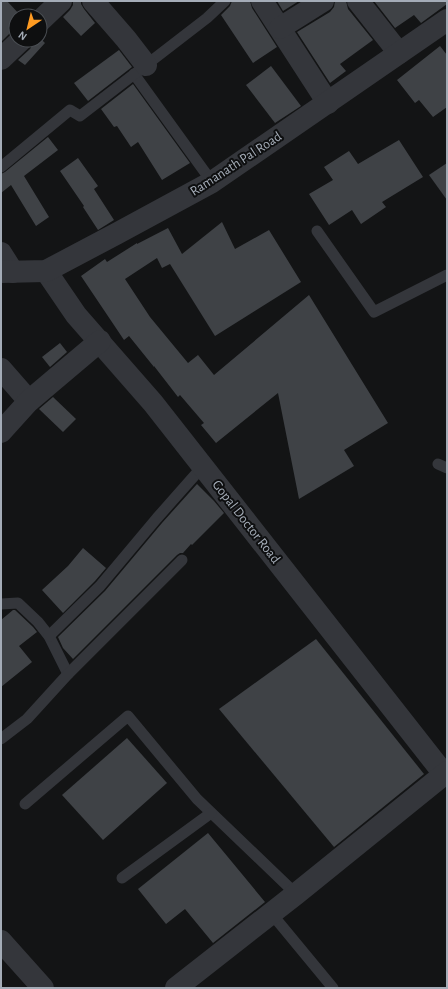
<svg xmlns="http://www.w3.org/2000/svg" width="448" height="989" font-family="'Alegreya Sans',sans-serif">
  <rect width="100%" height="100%" fill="#131415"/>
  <!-- building -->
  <g fill="#3f4246">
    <polygon points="1,1 7,1 21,16 16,16 16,29 12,31 1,42"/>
    <polygon points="73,1 81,1 81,4 84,9 95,23 81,36 63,17 70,10 73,5"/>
    <polygon points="232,1 250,1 252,8 277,47 253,63 221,15 230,6"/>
    <polygon points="277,1 299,1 283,11"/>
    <polygon points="335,1 346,1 348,9 373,40 340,64 346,71 330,83 297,32 330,12 334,7"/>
    <polygon points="374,1 447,1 447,4 421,23 414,15 395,28"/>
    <polygon points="40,38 45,43 25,65 18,60 30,49 33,44 33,40 40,40"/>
    <polygon points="440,46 447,55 447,107 433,117 419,100 415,103 397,80"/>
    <polygon points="119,50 132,67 88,101 74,83"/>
    <polygon points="271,66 301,106 275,123 246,85"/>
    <polygon points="133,84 190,163 162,180 138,142 131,147 117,126 114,127 101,109"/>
    <polygon points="48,137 58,150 24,176 49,217 36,226 11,185 1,193 1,174 5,172"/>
    <polygon points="399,140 423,177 382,202 386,207 361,224 352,210 329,225 309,194 333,180 324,167 349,151 358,164"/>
    <polygon points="78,158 98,186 94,189 114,220 98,230 83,207 84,206 60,171"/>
    <polygon points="447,163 447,200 429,175"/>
    <polygon points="222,222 235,249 269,230 301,282 215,336 170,264 162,268 157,258 125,279 150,317 188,363 198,355 214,375 309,295 388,423 344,450 354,466 299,499 278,393 216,443 201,425 204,423 180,395 178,397 154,366 154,367 129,336 124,340 81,276 105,259 107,262 137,243 137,244 168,228 182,254"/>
    <polygon points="60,343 67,352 50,367 42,357"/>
    <polygon points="53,397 76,419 63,432 39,409"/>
    <polygon points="197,484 214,501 224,513 192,545 191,544 183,553 180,553 177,555 73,659 63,648 58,637 105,591 162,523"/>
    <polygon points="83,548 106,568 95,581 63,613 42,590 68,566"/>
    <polygon points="13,610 15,610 33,627 37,632 19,646 32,662 1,687 1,620"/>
    <polygon points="316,639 424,774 334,847 219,709"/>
    <polygon points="127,738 167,783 103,840 62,795"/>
    <polygon points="208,833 265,902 213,943 185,909 166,924 138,889"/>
  </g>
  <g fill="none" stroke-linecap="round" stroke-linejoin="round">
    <!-- service -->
    <g stroke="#34363b" stroke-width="11">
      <polyline points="134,74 212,182"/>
      <polyline points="1,167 70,110 80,116 207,18 225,1"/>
      <polyline points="317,231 374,312 447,275"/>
      <polyline points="438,464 447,468"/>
      <polyline points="1,604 18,603 38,622 49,636 68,674"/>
      <polyline points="49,636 100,586 157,518 203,466"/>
      <polyline points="1,739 27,719 68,674 182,560"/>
      <polyline points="25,804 128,716 197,799 296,894"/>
      <polyline points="122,878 211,813"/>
      <polyline points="271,913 333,988"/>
    </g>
    <!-- minor -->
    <g stroke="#34363b" stroke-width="22">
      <polyline points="93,1 126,39 146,65"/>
      <polyline points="262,1 328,103"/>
      <polyline points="358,1 399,53"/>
      <polyline points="40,21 61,1"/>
      <polyline points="280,28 323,1"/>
      <polyline points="1,59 21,40"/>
      <polyline points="1,253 13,272"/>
      <polyline points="46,271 76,315 153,403 444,774"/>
      <polyline points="1,272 46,271 116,234 212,182 447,20"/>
      <polyline points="1,369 29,401"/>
      <polyline points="1,432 29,401 100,341"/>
      <polyline points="1,941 43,988"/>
      <polyline points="176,988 296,894 447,772"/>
    </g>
  </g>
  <g text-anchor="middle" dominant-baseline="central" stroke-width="4" stroke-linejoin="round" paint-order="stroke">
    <!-- street labels -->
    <g font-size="14" fill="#a4acb7" stroke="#0e0f10">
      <text transform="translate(236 164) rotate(-33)">Ramanath Pal Road</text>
      <text transform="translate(246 522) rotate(52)">Gopal Doctor Road</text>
    </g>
  </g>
  <!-- border -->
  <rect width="448" height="989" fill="none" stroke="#a4acb7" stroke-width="4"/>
  <!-- north arrow -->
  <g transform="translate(28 28) rotate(215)"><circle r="19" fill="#0e0f10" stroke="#4a4e53"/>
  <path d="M0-3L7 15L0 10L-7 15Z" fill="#ff9b22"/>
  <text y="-6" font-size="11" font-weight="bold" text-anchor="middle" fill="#a4acb7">N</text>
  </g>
</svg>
